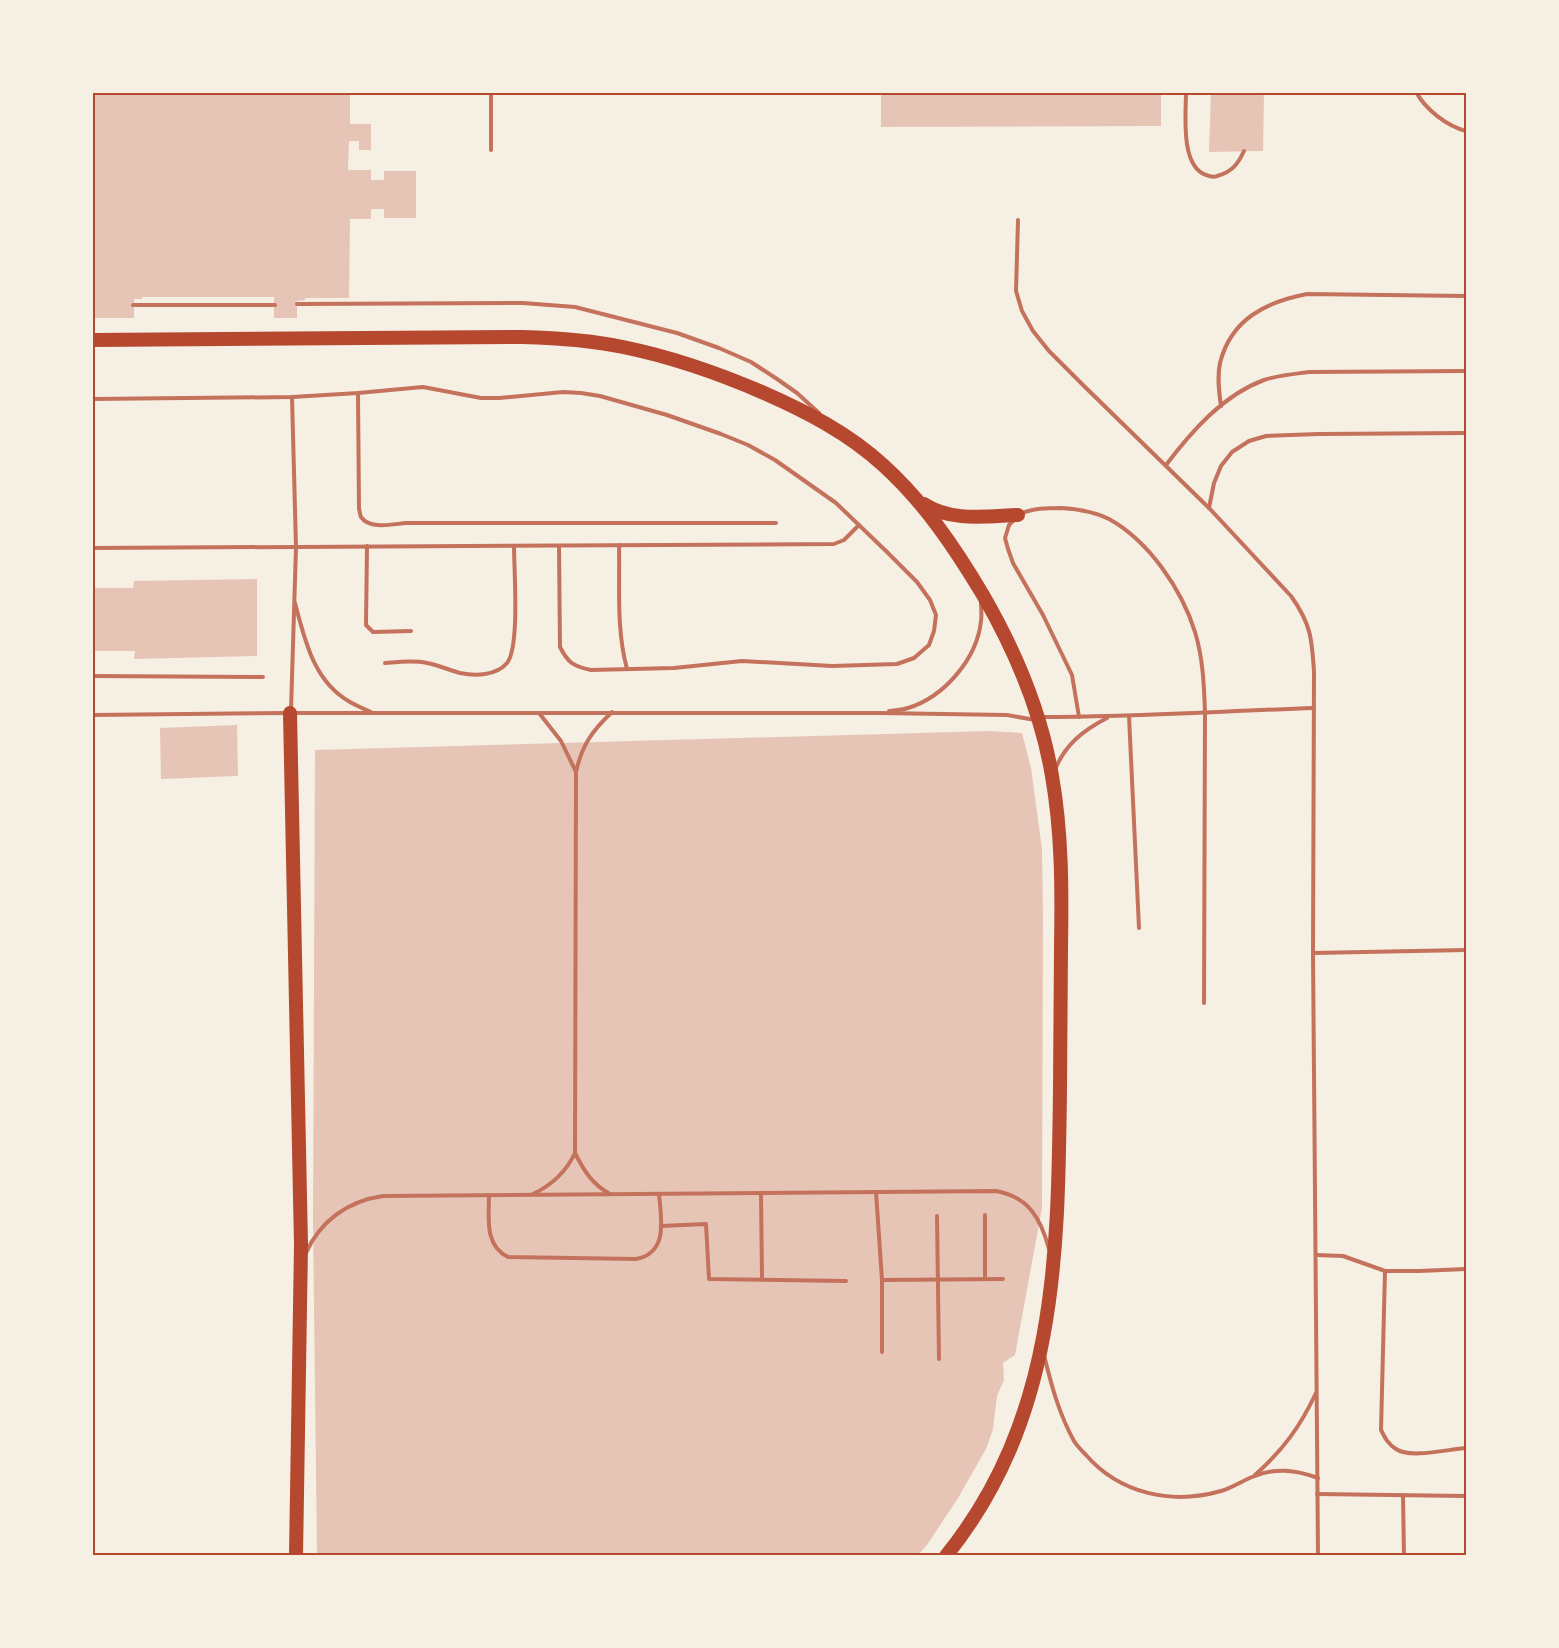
<svg xmlns="http://www.w3.org/2000/svg" width="1559" height="1648" font-family="Figtree,sans-serif">
  <rect width="100%" height="100%" fill="#f6efe4"/>
  <!-- building -->
  <g fill="#e6c5b7">
    <polygon points="92,92 350,92 350,124 371,124 371,150 359,150 359,141 349,141 348,170 371,170 371,180 384,180 384,171 416,171 416,218 384,218 384,209 371,209 371,219 350,219 349,298 305,298 305,300 297,301 297,318 274,318 274,297 142,297 142,299 134,299 134,318 92,318"/>
    <polygon points="881,92 1161,92 1161,126 881,127"/>
    <polygon points="1211,92 1264,92 1263,151 1209,152"/>
    <polygon points="257,579 257,656 134,659 135,651 92,651 92,588 133,588 134,581"/>
    <polygon points="237,725 238,776 161,779 160,728"/>
    <polygon points="990,731 1022,733 1031,768 1042,849 1043,917 1042,1208 1015,1355 1003,1363 1004,1380 997,1396 993,1429 986,1449 958,1498 927,1545 917,1556 317,1556 313,1221 315,750"/>
  </g>
  <g fill="none" stroke-linecap="round" stroke-linejoin="round">
    <!-- service -->
    <g stroke="#c5725c" stroke-width="4">
      <path d="M1186,92c0,22 -6,74 20,83 4,1 7,3 11,1 15,-4 21,-12 27,-25"/>
      <path d="M1416,92c10,18 31,34 50,39"/>
      <polyline points="491,150 491,92"/>
      <path d="M1018,220l-2,71 6,20 11,20 16,20 35,35 125,122 82,88c20,28 21,43 23,76l-1,281 5,603"/>
      <polyline points="297,304 523,303 575,307 677,333 719,348 751,362 777,379 797,393 819,413"/>
      <polyline points="133,305 275,305"/>
      <path d="M358,393l1,116c1,3 1,6 2,8 9,13 32,7 45,6h370"/>
      <path d="M92,399l200,-2 66,-4 65,-6 58,11h18l64,-6 18,1 19,3 67,19 54,19 27,11 27,15 61,43 50,48 31,31 13,18 6,15 -2,16 -5,14 -15,13 -17,6 -65,2 -90,-5 -68,7 -83,2c-18,-4 -23,-7 -31,-23l-1,-101"/>
      <path d="M1221,406c-2,-14 -4,-29 -1,-43 11,-44 46,-61 87,-69l159,2"/>
      <path d="M1166,465c25,-33 57,-70 98,-85 15,-5 30,-6 45,-8l157,-1"/>
      <polyline points="1209,508 1214,483 1221,466 1232,452 1249,441 1266,436 1319,434 1466,433"/>
      <path d="M1020,514c13,-6 27,-6 41,-6 16,1 34,4 48,11 40,22 73,71 86,113 8,26 9,53 10,80l-1,291"/>
      <polyline points="1015,519 1009,525 1005,538 1008,549 1013,563 1043,615 1072,675 1079,717"/>
      <path d="M619,545c1,41 -3,84 8,124"/>
      <polyline points="367,546 366,625 373,632 411,631"/>
      <polyline points="92,548 834,544 844,540 859,525"/>
      <path d="M295,603c10,38 19,79 55,99 7,4 14,7 21,10"/>
      <path d="M385,663c14,-1 28,-3 42,0 11,2 22,7 33,10 15,3 36,3 47,-10 13,-16 7,-93 7,-117"/>
      <polyline points="92,676 263,677"/>
      <polyline points="291,710 296,547 292,397"/>
      <path d="M889,711c6,-1 13,-1 19,-3 36,-11 69,-49 73,-87 1,-6 0,-13 0,-19"/>
      <polyline points="539,713 561,741 576,772"/>
      <polyline points="92,715 290,713 879,713 1007,715 1035,720"/>
      <polyline points="1129,716 1139,928"/>
      <path d="M1041,717c91,0 182,-6 273,-9"/>
      <path d="M1055,770c10,-26 29,-40 52,-52"/>
      <polyline points="1313,953 1466,950"/>
      <polyline points="876,1192 882,1280"/>
      <polyline points="761,1193 762,1280"/>
      <path d="M533,1194c19,-9 33,-22 42,-41"/>
      <path d="M610,1194c-18,-10 -26,-23 -35,-41l1,-381c6,-27 16,-41 36,-60"/>
      <path d="M489,1195c0,23 -5,50 19,62l128,2c33,-6 25,-41 23,-65"/>
      <polyline points="985,1215 985,1279"/>
      <polyline points="937,1216 939,1359"/>
      <polyline points="661,1226 706,1224 709,1279 846,1281"/>
      <path d="M306,1253c14,-32 42,-52 77,-57l613,-5c33,6 45,28 53,58"/>
      <polyline points="1316,1255 1343,1256 1385,1271 1419,1271 1466,1269"/>
      <path d="M1385,1271l-4,159c4,8 7,14 15,19 14,10 53,0 70,-1"/>
      <polyline points="882,1352 882,1280 1003,1279"/>
      <path d="M1044,1355c7,29 15,59 30,86 3,5 8,10 12,14 34,39 86,50 135,36 11,-3 21,-10 31,-14 23,-10 44,-7 66,1"/>
      <path d="M1255,1475c28,-25 45,-48 61,-82"/>
      <polyline points="1317,1494 1466,1496"/>
      <polyline points="1403,1495 1404,1556"/>
    </g>
    <!-- trunk -->
    <g stroke="#b5482f" stroke-width="14">
      <path d="M92,340l430,-3c34,1 68,3 101,10 49,10 95,26 141,46 43,19 84,40 119,72 41,37 72,83 100,130 33,57 58,116 69,181 10,57 10,114 9,171 0,47 -1,94 -1,141 -2,168 -3,330 -114,468"/>
      <path d="M924,504c27,18 63,12 94,11"/>
      <polyline points="290,713 301,1245 296,1556"/>
    </g>
  </g>
  <!-- border -->
  <rect width="1559" height="1648" fill="none" stroke="#f6efe4" stroke-width="188"/>
  <rect x="94" y="94" width="1371" height="1460" fill="none" stroke="#b5482f" stroke-width="2"/>
</svg>
